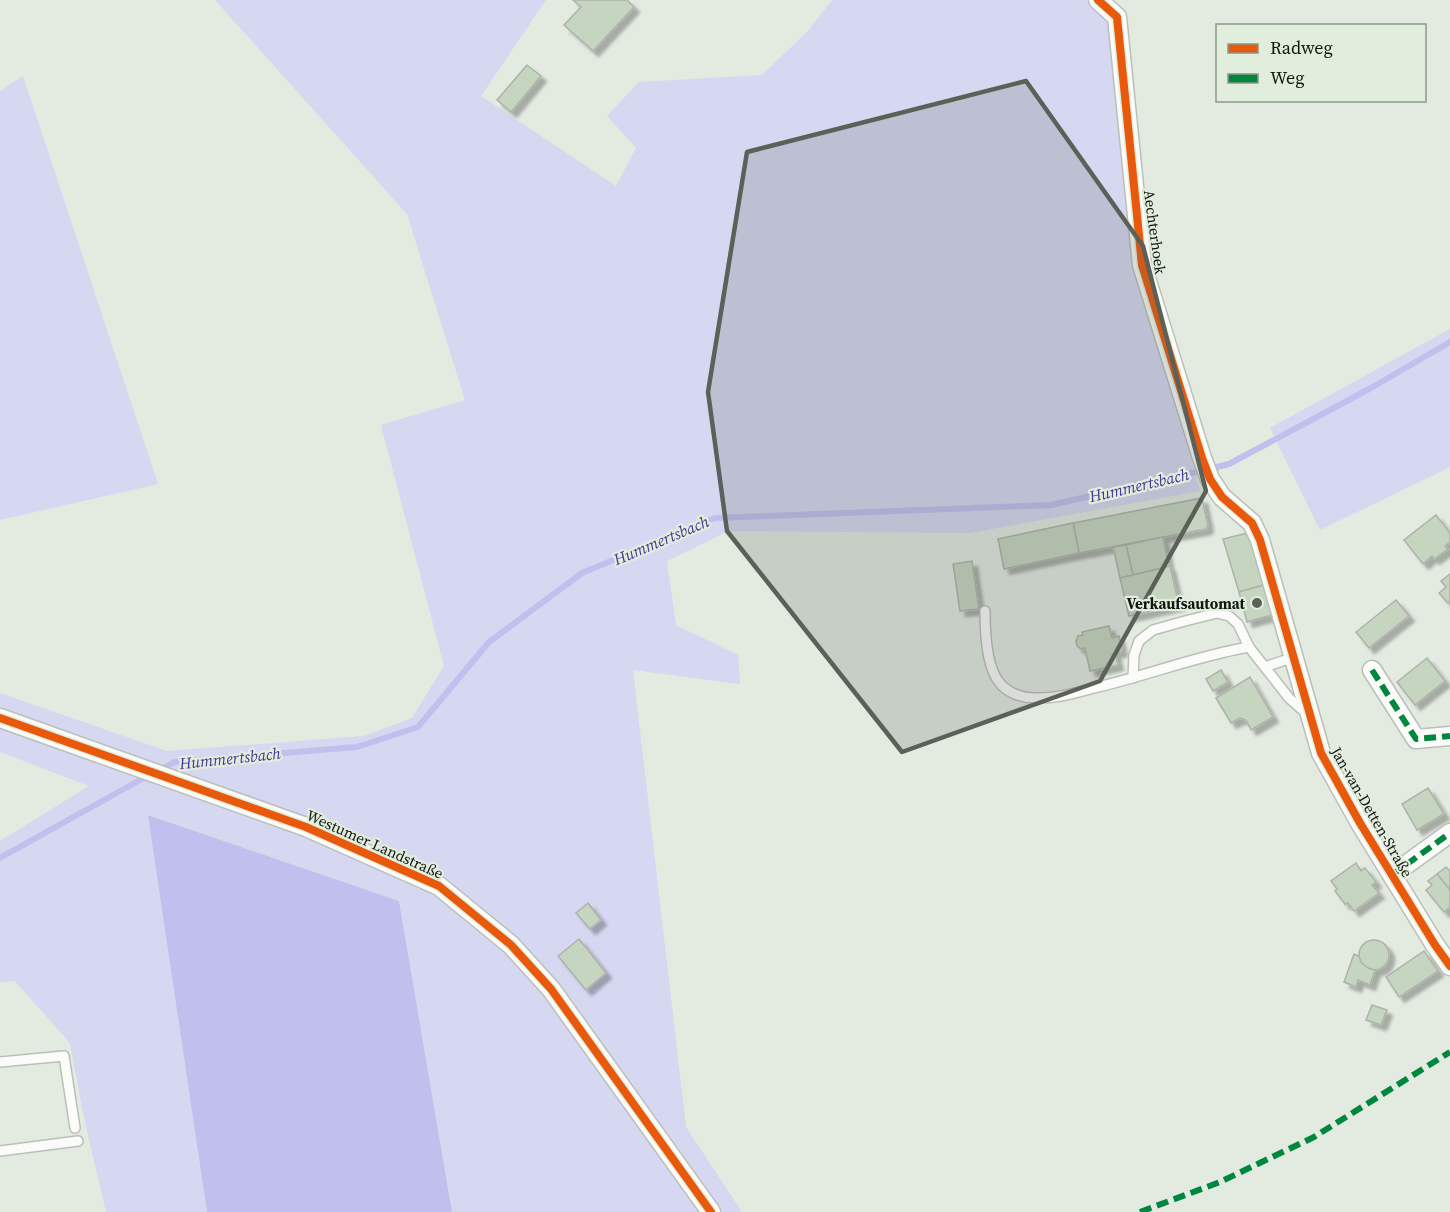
<svg xmlns="http://www.w3.org/2000/svg" width="1450" height="1212" font-family="'Source Serif 4',serif">
  <defs>
    <filter id="shadow"><feDropShadow dx="5.5" dy="5.5" stdDeviation="1.5" flood-color="#0004"/></filter>
  </defs>
  <rect width="100%" height="100%" fill="#e3eae0"/>
  <!-- green -->
  <g fill="#d6d7f0">
    <polygon points="215,0 546,0 481,96 616,186 636,148 607,116 639,82 762,75 808,31 832,0 1085,0 1111,23 1135,263 1200,491 970,533 728,531 667,561 676,625 738,655 740,684 633,670 686,1127 742,1212 452,1212 399,901 149,815 207,1212 106,1212 84,1118 70,1043 15,981 0,982 0,841 89,786 0,752 0,693 167,751 364,736 412,718 444,666 381,425 465,400 407,214"/>
    <polygon points="23,76 158,484 0,520 0,91"/>
    <polygon points="1450,329 1450,467 1320,530 1270,428"/>
  </g>
  <!-- water -->
  <polygon fill="#c1bfee" points="148,815 399,901 452,1212 207,1212"/>
  <g fill="none" stroke-linecap="round" stroke-linejoin="round">
    <!-- stream -->
    <g stroke="#c1bfee" stroke-width="6">
      <polyline points="158,771 175,762 357,747 418,727 489,642 582,573 715,518 1051,505 1192,473 1229,464 1371,388 1450,342"/>
      <polyline points="0,858 149,775"/>
    </g>
  </g>
  <!-- building -->
  <g fill="#c6d5c0" stroke="#adb2ab" stroke-width="1.5" filter="url(#shadow)">
    <polygon points="573,0 627,0 634,7 593,51 564,25 581,7"/>
    <polygon points="527,65 541,76 511,112 497,100"/>
    <polygon points="1202,498 1208,526 1206,529 1079,553 1073,523"/>
    <polygon points="1436,515 1450,533 1450,542 1445,546 1448,549 1434,559 1432,556 1423,564 1404,540"/>
    <polygon points="1073,523 1079,553 1004,569 998,539"/>
    <polygon points="1252,532 1267,584 1239,592 1223,539"/>
    <polygon points="1163,537 1169,567 1133,575 1126,545"/>
    <polygon points="1126,545 1133,575 1120,578 1113,547"/>
    <polygon points="972,561 979,609 960,611 953,564"/>
    <polygon points="1170,566 1179,605 1129,616 1120,578"/>
    <polygon points="1450,574 1450,601 1448,603 1439,593 1446,587 1441,581"/>
    <polygon points="1267,584 1276,614 1247,622 1239,592"/>
    <polygon points="1396,600 1409,616 1369,648 1356,632"/>
    <polygon points="1109,626 1112,638 1119,636 1122,651 1115,653 1118,665 1090,671 1085,648 1081,649 1077,646 1076,641 1078,636 1083,635 1082,632"/>
    <polygon points="1427,658 1445,681 1415,705 1397,682"/>
    <polygon points="1221,670 1228,682 1213,691 1206,679"/>
    <polygon points="1250,677 1273,717 1251,730 1246,720 1240,718 1231,723 1216,698"/>
    <polygon points="1428,788 1444,814 1417,830 1402,804"/>
    <polygon points="1356,863 1361,871 1365,868 1376,882 1372,885 1379,893 1354,911 1348,903 1345,904 1335,891 1337,889 1331,881"/>
    <polygon points="1446,867 1450,871 1450,890 1437,874"/>
    <polygon points="1437,874 1450,890 1450,907 1444,912 1426,890 1432,885 1428,881"/>
    <polygon points="588,903 601,920 590,929 576,913"/>
    <polygon points="579,939 606,973 586,990 558,956"/>
    <circle cx="1374" cy="955" r="15"/>
    <polygon points="1424,951 1438,971 1399,997 1386,977"/>
    <polygon points="1354,954 1359,956 1361,962 1368,968 1375,970 1370,985 1358,980 1356,987 1344,982"/>
    <polygon points="1372,1005 1387,1010 1381,1025 1366,1020"/>
  </g>
  <g fill="none" stroke-linecap="round" stroke-linejoin="round">
    <!-- service casing -->
    <g stroke="#bac0b8" stroke-width="12">
      <g id="service">
        <path d="M985,611c0,20 1,55 14,71 8,11 23,16 36,16 20,1 40,-5 59,-10 52,-12 102,-32 155,-41l40,51 18,16"/>
        <polyline points="1265,667 1294,657"/>
        <polyline points="1133,678 1134,655 1139,641 1153,630 1185,621 1217,613 1229,616 1238,624 1249,647"/>
        <polyline points="0,1062 64,1056 75,1128"/>
        <polyline points="0,1151 78,1141"/>
      </g>
    </g>
    <!-- minor casing -->
    <g stroke="#bac0b8" stroke-width="21">
      <g id="minor">
        <polyline points="1098,0 1117,17 1142,265 1202,458 1210,479 1222,497 1252,523 1260,540 1321,753 1360,823 1435,945 1450,966"/>
        <polyline points="1372,670 1416,739 1450,736"/>
        <polyline points="0,718 306,827 439,886 511,945 551,989 711,1212"/>
        <polyline points="1392,875 1450,833"/>
      </g>
    </g>
    <!-- service -->
    <use href="#service" stroke="#fbfcfa" stroke-width="9"/>
    <!-- minor -->
    <use href="#minor" stroke="#fbfcfa" stroke-width="18"/>
    <!-- quiet -->
    <g stroke="#00873e" stroke-width="6" stroke-dasharray="12 6" stroke-linecap="butt">
      <polyline points="1372,670 1416,739 1450,736"/>
      <polyline points="1392,875 1450,833"/>
      <polyline points="1140,1212 1220,1182 1314,1137 1450,1052"/>
    </g>
    <!-- cycleway casing -->
    <g stroke="#e1eddd" stroke-width="11">
      <g id="cycleway">
        <polyline points="1098,0 1117,17 1142,265 1202,458 1210,479 1222,497 1252,523 1260,540 1321,753 1360,823 1435,945 1450,966"/>
        <polyline points="0,718 306,827 439,886 511,945 551,989 711,1212"/>
      </g>
    </g>
    <!-- cycleway -->
    <use href="#cycleway" stroke="#e8590c" stroke-width="8"/>
  </g>
  <!-- marked area -->
  <path fill="#5b6059" fill-opacity="0.2" stroke="#5b6059" stroke-width="4.5" stroke-linejoin="round" d="M1026,81l117,165 63,245 -106,190 -198,71 -175,-221 -19,-139 39,-240z"/>
  <!-- markers -->
  <circle fill="#5b6059" stroke="#e1eddd" stroke-width="2" cx="1257" cy="603" r="6"/>
  <g text-anchor="middle" dominant-baseline="central" stroke-width="4.5" stroke-linejoin="round" paint-order="stroke">
    <!-- street labels -->
    <g font-size="15" fill="#121611" stroke="#e1eddd">
      <text transform="translate(1155 232) rotate(82)">Aechterhoek</text>
      <text transform="translate(1372 812) rotate(60)">Jan-van-Detten-Straße</text>
      <text transform="translate(375 844) rotate(24)">Westumer Landstraße</text>
    </g>
    <!-- poi labels -->
    <g font-size="15" font-weight="bold" fill="#121611" stroke="#e1eddd" text-anchor="end">
      <text x="1245" y="603">Verkaufsautomat</text>
    </g>
    <!-- water labels -->
    <g font-size="16" font-style="italic" fill="#4b3398" stroke="#e1eddd">
      <text transform="translate(1139 485) rotate(-13)">Hummertsbach</text>
      <text transform="translate(661 540) rotate(-23)">Hummertsbach</text>
      <text transform="translate(230 758) rotate(-6)">Hummertsbach</text>
    </g>
  </g>
  <!-- legend -->
  <rect x="1216" y="24" width="210" height="78" fill="#e1eddd" stroke="#8e978b" stroke-width="1.5"/>
  <rect x="1228" y="44" width="30" height="9" fill="#e8590c" stroke="#8e978b" stroke-width="1.5"/>
  <text x="1270" y="54" font-size="18" fill="#121611">Radweg</text>
  <rect x="1228" y="74" width="30" height="9" fill="#00873e" stroke="#8e978b" stroke-width="1.5"/>
  <text x="1270" y="84" font-size="18" fill="#121611">Weg</text>
</svg>
